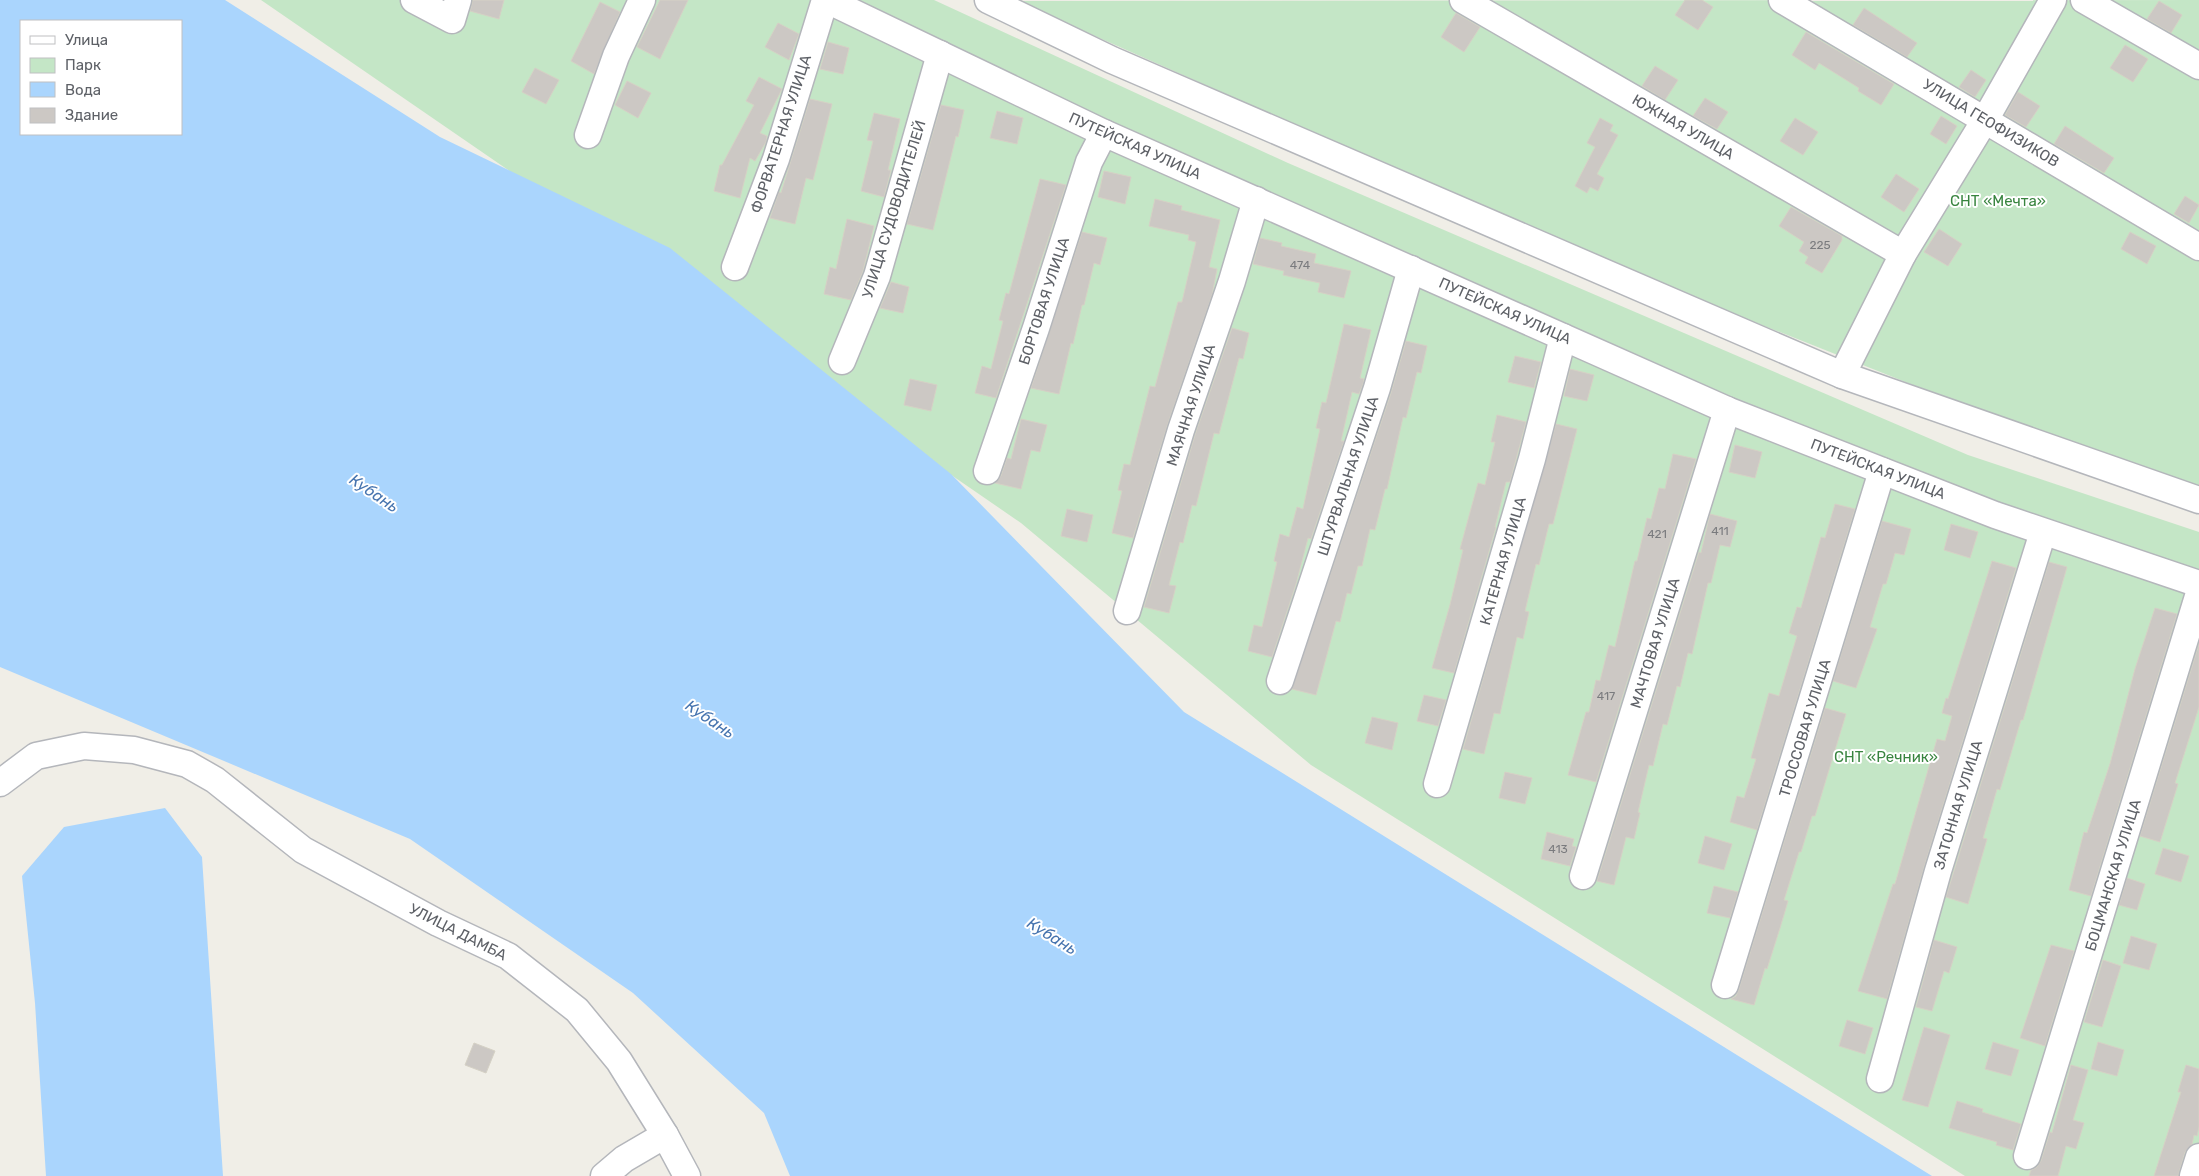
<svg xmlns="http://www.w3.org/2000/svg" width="2199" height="1176" font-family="Rubik,sans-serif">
  <rect width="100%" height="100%" fill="#f0eee7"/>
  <!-- green -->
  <g fill="#c4e6c6">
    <polygon points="261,0 934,0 1288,163 1968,455 2199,532 2199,1176 1965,1176 1311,765 1021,523"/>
    <polygon points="2199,0 2199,491 2011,424 1679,292 1381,163 1016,1"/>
  </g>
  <!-- water -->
  <g fill="#aad5fd" fill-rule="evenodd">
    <path d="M0,0h225l215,137 230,111 281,226 233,238 748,464h-1142l-26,-63 -131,-120 -223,-154 -410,-172zM181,21v113h-160v-113z"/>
    <polygon points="165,808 202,857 223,1176 46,1176 35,1003 22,876 64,827"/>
  </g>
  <!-- building -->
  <g fill="#ccc8c4" stroke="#d5d1c5">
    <polygon points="473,0 504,0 499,19 470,11"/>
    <polygon points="660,0 688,0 660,59 637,47"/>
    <polygon points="1685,0 1702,0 1713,7 1698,30 1675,15"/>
    <polygon points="2159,1 2182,15 2171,33 2147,19"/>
    <polygon points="600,2 620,12 594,74 571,61"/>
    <polygon points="1864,8 1917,43 1907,57 1853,25"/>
    <polygon points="1456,13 1480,27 1464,52 1441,37"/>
    <polygon points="778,23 799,34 789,60 765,47"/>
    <polygon points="1806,32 1894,84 1881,105 1858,91 1859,88 1819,63 1815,70 1792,55"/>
    <polygon points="828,42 849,48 843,74 820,69"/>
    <polygon points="2125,45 2148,59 2133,82 2110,68"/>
    <polygon points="1655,66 1678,80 1665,100 1642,86"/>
    <polygon points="535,68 559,80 546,104 522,92"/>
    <polygon points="1971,70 1986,80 1975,97 1959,87"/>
    <polygon points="759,77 782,89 760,133 767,136 766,142 755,161 750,158 740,198 714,191 720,165 722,165 754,105 746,101"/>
    <polygon points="627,81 651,93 638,118 615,105"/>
    <polygon points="2018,92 2040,106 2026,127 2005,115"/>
    <polygon points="1705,98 1728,112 1717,129 1693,116"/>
    <polygon points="810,99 832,104 813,180 806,178 795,224 770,218 779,192 781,193"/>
    <polygon points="941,105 964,110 958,137 956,136 933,230 907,224"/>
    <polygon points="997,111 1023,118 1017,144 990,138"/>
    <polygon points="874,113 900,119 888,170 891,170 884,197 861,191 873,141 867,140"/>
    <polygon points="1941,116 1957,126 1946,144 1930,134"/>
    <polygon points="1600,118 1613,125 1610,131 1618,135 1597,174 1604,178 1598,191 1590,187 1587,193 1575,186 1595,147 1587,143"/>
    <polygon points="1795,118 1818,132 1803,155 1780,141"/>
    <polygon points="2065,126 2114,158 2104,173 2054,144"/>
    <polygon points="1104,171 1131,177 1125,204 1098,197"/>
    <polygon points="1896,174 1919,189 1904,212 1881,197"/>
    <polygon points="1040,179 1066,185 996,398 975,393 982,366 991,369 1003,321 999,320 1006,293 1009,294"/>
    <polygon points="2185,196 2199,205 2189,223 2174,214"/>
    <polygon points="1155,199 1182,206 1181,210 1220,220 1209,267 1217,269 1212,295 1167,426 1133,538 1112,533 1122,491 1118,490 1124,464 1130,465 1150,386 1155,387 1178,302 1182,302 1196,242 1188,240 1189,235 1149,226"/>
    <polygon points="1791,207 1842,236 1842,240 1822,273 1805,263 1808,257 1799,251 1804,242 1779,226"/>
    <polygon points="847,219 874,226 863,271 851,300 824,294 830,267 836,269"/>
    <polygon points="1939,229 1962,244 1948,266 1924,252"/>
    <polygon points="1082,232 1107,238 1100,265 1094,263 1084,305 1082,305 1073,344 1071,343 1059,394 1031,388"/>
    <polygon points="2130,232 2156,246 2147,264 2121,249"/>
    <polygon points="1260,238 1282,243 1281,246 1316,254 1314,263 1351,271 1344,298 1318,292 1320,283 1283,275 1284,271 1253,264"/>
    <polygon points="891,282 909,287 903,313 880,308"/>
    <polygon points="1344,324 1371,330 1360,378 1364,379 1363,384 1359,394 1352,392 1341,441 1344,441 1311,539 1308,538 1296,584 1272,657 1248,651 1254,625 1262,627 1277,562 1274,561 1280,534 1289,537 1297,507 1303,509 1320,429 1316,428 1322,402 1326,403"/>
    <polygon points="1232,328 1249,333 1243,359 1239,358 1219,434 1214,433 1196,506 1192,505 1183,543 1180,542 1169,585 1176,586 1169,613 1144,607 1195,435"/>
    <polygon points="1406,341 1427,346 1421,373 1417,372 1406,418 1403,417 1387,489 1385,489 1375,530 1370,529 1362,566 1358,566 1351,594 1347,593 1340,622 1336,621 1316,695 1292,689 1391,393"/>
    <polygon points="1515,356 1541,362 1534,388 1508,382"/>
    <polygon points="1570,369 1594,375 1587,401 1564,396"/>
    <polygon points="910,379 937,385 931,411 904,405"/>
    <polygon points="1497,415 1526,422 1510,482 1506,482 1495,527 1496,527 1454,673 1432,668 1450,605 1463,550 1460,549 1478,483 1485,485 1495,442 1491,442"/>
    <polygon points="1021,419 1047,425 1040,452 1031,450 1021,489 995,483 1001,476 1007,458 1011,459"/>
    <polygon points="1556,424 1577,429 1553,524 1549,524 1539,565 1536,564 1525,611 1529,612 1523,639 1517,637 1500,714 1494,713 1484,754 1463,749"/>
    <polygon points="1735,445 1762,452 1755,478 1729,472"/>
    <polygon points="1673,454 1696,459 1596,782 1568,775 1586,712 1589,712 1596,680 1600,681 1609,645 1615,647 1635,561 1637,561 1647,518 1651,519 1659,488 1665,489"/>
    <polygon points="1835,504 1855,509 1757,830 1730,822 1737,796 1744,798 1756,759 1751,758 1769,693 1779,696 1797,636 1789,633 1797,607 1801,608 1821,537 1825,538"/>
    <polygon points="1067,509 1093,515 1087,542 1061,536"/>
    <polygon points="1710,514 1737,521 1730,547 1720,545 1711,583 1708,583 1692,654 1688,653 1680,687 1677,686 1667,725 1663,724 1653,766 1649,765 1638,812 1640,813 1634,839 1626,837 1614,885 1597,881 1699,552 1701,553"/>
    <polygon points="1882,521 1911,529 1904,555 1895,553 1886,584 1883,584 1870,627 1877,629 1856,688 1833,681"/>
    <polygon points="1951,524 1978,532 1970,558 1944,550"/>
    <polygon points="1992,561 2016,568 1924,867 1887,999 1884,998 1858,991 1893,884 1895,884 1937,739 1945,741 1952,716 1942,713 1946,698 1948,699"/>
    <polygon points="2049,562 2067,567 2023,720 2021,720 2000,790 1997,789 1983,838 1987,839 1968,904 1946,897"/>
    <polygon points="2155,608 2177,614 2091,896 2069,890 2084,832 2087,833 2110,764 2135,669"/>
    <polygon points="2199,644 2199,707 2175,783 2178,784 2160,842 2140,836"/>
    <polygon points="1424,695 1446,700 1438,726 1417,721"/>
    <polygon points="1825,708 1846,714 1815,816 1812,816 1801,852 1799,852 1784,900 1788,901 1780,928 1767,969 1765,968 1754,1005 1731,999 1736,996 1739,989"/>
    <polygon points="1372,717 1398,723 1392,750 1365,743"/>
    <polygon points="1505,772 1532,778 1525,804 1499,798"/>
    <polygon points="1547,832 1574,839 1572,846 1576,847 1570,866 1541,859"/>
    <polygon points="1705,836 1732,844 1724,870 1698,863"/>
    <polygon points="2163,848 2189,856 2181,882 2155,874"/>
    <polygon points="2127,878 2145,884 2137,910 2119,905"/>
    <polygon points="1714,886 1738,892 1730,918 1707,913"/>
    <polygon points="2131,936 2157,944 2149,970 2123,963"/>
    <polygon points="1934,940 1957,947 1949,973 1944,971 1932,1011 1916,1007"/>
    <polygon points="2051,945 2074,951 2045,1046 2020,1038"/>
    <polygon points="2103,960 2121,966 2102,1027 2084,1022"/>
    <polygon points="1847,1020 1873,1028 1865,1054 1839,1046"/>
    <polygon points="1924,1027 1950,1035 1928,1107 1902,1100"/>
    <polygon points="1993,1042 2019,1050 2011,1076 1985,1069"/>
    <polygon points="2098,1042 2124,1050 2117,1076 2091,1069"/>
    <polygon points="474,1043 495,1051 486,1073 465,1065"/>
    <polygon points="2071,1065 2088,1070 2073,1120 2084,1123 2076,1149 2066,1146 2058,1176 2029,1176 2031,1170 2037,1167 2041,1161 2050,1132 2052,1133"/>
    <polygon points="2186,1065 2199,1069 2199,1127 2197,1136 2194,1135 2192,1144 2185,1152 2178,1176 2154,1176 2181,1092 2178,1092"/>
    <polygon points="1957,1101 1983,1109 1982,1112 2021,1124 2013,1150 1996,1145 1997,1142 1949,1128"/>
  </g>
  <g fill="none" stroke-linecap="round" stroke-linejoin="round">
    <!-- minor casing -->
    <g stroke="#b4b6bb" stroke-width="29">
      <g id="minor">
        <polyline points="414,0 452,20 458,0"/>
        <polyline points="827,0 1104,133 1727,410 1995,515 2199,584"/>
        <polyline points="988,0 1112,60 1842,375 2199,500"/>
        <polyline points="1463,0 1903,254"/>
        <polyline points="1782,0 2199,247"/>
        <polyline points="2084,0 2199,66"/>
        <polyline points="588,135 616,56 642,0"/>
        <polyline points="735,267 776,159 825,0"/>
        <polyline points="842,361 877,276 940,54"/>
        <polyline points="1842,375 1903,254 1985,120 2053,0"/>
        <polyline points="987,471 1036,328 1089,162 1104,133"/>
        <polyline points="1127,611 1181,430 1232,281 1256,200"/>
        <polyline points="1280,681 1377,388 1411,269"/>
        <polyline points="0,783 36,756 84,746 134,750 187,764 215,780 303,850 438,923 508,956 577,1010 619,1061 665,1135 687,1176"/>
        <polyline points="1437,784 1532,459 1563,337"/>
        <polyline points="1583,876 1727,410"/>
        <polyline points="1725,985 1882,471"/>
        <polyline points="1880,1079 1938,871 2043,532"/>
        <polyline points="2027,1156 2199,593"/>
        <polyline points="604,1176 624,1159 665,1135"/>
        <polyline points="2193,1176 2199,1157"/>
      </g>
    </g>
    <!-- minor -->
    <use href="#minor" stroke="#fff" stroke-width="26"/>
  </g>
  <g text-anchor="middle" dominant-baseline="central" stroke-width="4" stroke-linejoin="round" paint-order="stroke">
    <!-- number labels -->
    <g font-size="12" fill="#7a7b7e">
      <text x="1820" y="245">225</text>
      <text x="1300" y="265">474</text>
      <text x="1720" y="531">411</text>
      <text x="1657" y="534">421</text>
      <text x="1606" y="696">417</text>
      <text x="1558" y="849">413</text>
    </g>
    <!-- street labels -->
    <g font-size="15" fill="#5e6167" stroke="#fff">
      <text transform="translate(1991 123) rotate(31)">УЛИЦА ГЕОФИЗИКОВ</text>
      <text transform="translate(1683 127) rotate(30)">ЮЖНАЯ УЛИЦА</text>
      <text transform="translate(781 134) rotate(-72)">ФОРВАТЕРНАЯ УЛИЦА</text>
      <text transform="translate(1135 146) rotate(24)">ПУТЕЙСКАЯ УЛИЦА</text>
      <text transform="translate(894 209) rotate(-73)">УЛИЦА СУДОВОДИТЕЛЕЙ</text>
      <text transform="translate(1044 301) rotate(-72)">БОРТОВАЯ УЛИЦА</text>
      <text transform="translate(1505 311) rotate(24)">ПУТЕЙСКАЯ УЛИЦА</text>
      <text transform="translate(1191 405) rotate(-72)">МАЯЧНАЯ УЛИЦА</text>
      <text transform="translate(1878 469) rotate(21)">ПУТЕЙСКАЯ УЛИЦА</text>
      <text transform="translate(1348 476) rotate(-72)">ШТУРВАЛЬНАЯ УЛИЦА</text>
      <text transform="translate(1503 561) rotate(-74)">КАТЕРНАЯ УЛИЦА</text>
      <text transform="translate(1655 643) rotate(-73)">МАЧТОВАЯ УЛИЦА</text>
      <text transform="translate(1805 728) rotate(-73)">ТРОССОВАЯ УЛИЦА</text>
      <text transform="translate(1958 805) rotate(-73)">ЗАТОННАЯ УЛИЦА</text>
      <text transform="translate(2113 875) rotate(-73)">БОЦМАНСКАЯ УЛИЦА</text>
      <text transform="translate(458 932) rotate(27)">УЛИЦА ДАМБА</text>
    </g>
    <!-- park labels -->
    <g font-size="15" fill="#38843f" stroke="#fff">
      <text x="1998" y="201">СНТ «Мечта»</text>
      <text x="1886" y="757">СНТ «Речник»</text>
    </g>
    <!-- water labels -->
    <g font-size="16" font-style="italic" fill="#4674af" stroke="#fff">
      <text transform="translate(374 493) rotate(34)">Кубань</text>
      <text transform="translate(710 719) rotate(34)">Кубань</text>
      <text transform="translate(1052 936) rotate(32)">Кубань</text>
    </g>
  </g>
  <!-- legend -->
  <rect x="20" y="20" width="162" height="115" fill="#ffffff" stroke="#bfc0c2"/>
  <rect x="30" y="36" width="25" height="8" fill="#ffffff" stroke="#bfc0c2"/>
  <text x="65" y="45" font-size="15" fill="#5e6167">Улица</text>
  <rect x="30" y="58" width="25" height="15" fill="#c4e6c6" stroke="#bfc0c2"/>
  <text x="65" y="70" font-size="15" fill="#5e6167">Парк</text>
  <rect x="30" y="82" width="25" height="15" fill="#aad5fd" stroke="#bfc0c2"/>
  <text x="65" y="95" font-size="15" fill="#5e6167">Вода</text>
  <rect x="30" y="108" width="25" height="15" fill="#ccc8c4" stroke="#bfc0c2"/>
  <text x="65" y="120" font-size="15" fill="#5e6167">Здание</text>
</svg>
